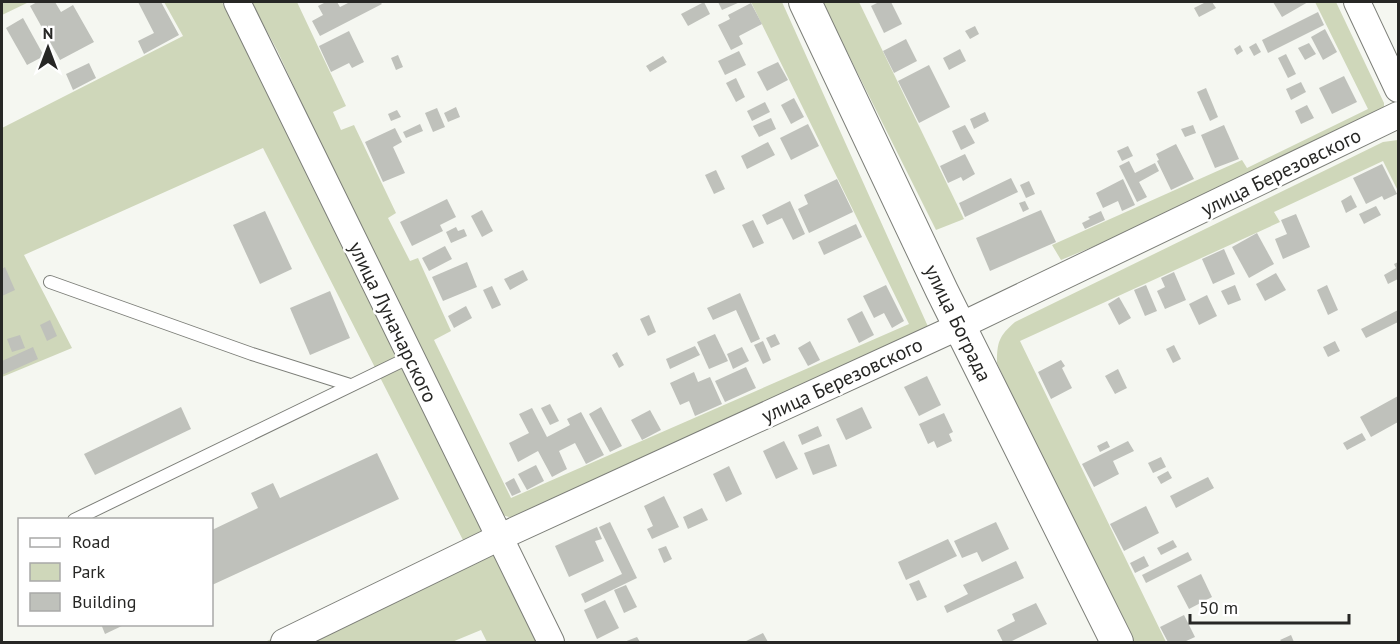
<svg xmlns="http://www.w3.org/2000/svg" width="1400" height="644" font-family="'PT Sans',sans-serif">
  <rect width="100%" height="100%" fill="#f5f7f1"/>
  <!-- green -->
  <g fill="#cfd7ba">
    <polygon points="2,2 29,2 2,15"/>
    <polygon points="164,2 222,2 397,344 538,642 487,642 481,630 452,642 265,642 465,544 263,148 24,255 72,348 2,377 2,128 183,36"/>
    <polygon points="251,2 297,2 346,106 333,112 341,130 354,125 396,213 388,218 410,261 418,258 451,331 434,340 511,498 909,324 751,2 782,2 930,331 513,518 498,514 428,376 277,50"/>
    <polygon points="822,2 859,2 964,219 936,230"/>
    <polygon points="1315,2 1336,2 1384,103 1384,112 1251,181 1061,260 1052,245 1242,160 1247,168 1368,109"/>
    <path d="M1398,140v51l-15,-30 -109,51 6,10 -260,119 146,301h-36l-47,-94 -86,-185c0,-21 2,-27 18,-41l368,-180z"/>
  </g>
  <!-- building -->
  <g fill="#bfc1bb">
    <polygon points="37,2 55,2 61,12 73,5 94,42 60,60 30,6"/>
    <polygon points="138,2 161,2 179,35 144,54 138,41 154,33"/>
    <polygon points="326,2 337,2 340,7 350,2 380,2 382,4 320,36 312,21 323,15 318,6"/>
    <polygon points="704,2 710,14 688,26 681,14"/>
    <polygon points="718,2 740,2 722,10"/>
    <polygon points="879,2 891,2 902,24 884,33 871,6"/>
    <polygon points="1206,2 1212,2 1216,8 1199,17 1194,8"/>
    <polygon points="1273,2 1308,2 1282,17"/>
    <polygon points="751,3 762,24 739,36 743,44 731,50 718,25 730,19 728,15"/>
    <polygon points="1318,12 1324,25 1268,53 1262,40"/>
    <polygon points="23,18 44,56 27,65 6,28"/>
    <polygon points="975,26 979,34 970,39 965,31"/>
    <polygon points="1325,29 1337,52 1323,60 1311,37"/>
    <polygon points="349,31 364,62 352,68 349,63 331,72 319,46"/>
    <polygon points="906,39 917,61 894,73 883,51"/>
    <polygon points="1256,43 1261,52 1254,56 1249,47"/>
    <polygon points="1309,43 1316,54 1305,60 1298,48"/>
    <polygon points="1240,45 1243,51 1237,55 1234,49"/>
    <polygon points="960,49 966,61 949,70 943,58"/>
    <polygon points="739,51 746,65 725,75 718,61"/>
    <polygon points="1286,54 1296,74 1288,78 1278,58"/>
    <polygon points="398,55 403,67 396,70 391,58"/>
    <polygon points="663,56 667,62 650,72 646,66"/>
    <polygon points="778,62 788,80 767,91 757,72"/>
    <polygon points="89,63 96,78 73,90 66,74"/>
    <polygon points="929,65 950,107 919,123 898,81"/>
    <polygon points="1344,76 1357,102 1332,114 1319,88"/>
    <polygon points="736,78 745,97 736,102 726,83"/>
    <polygon points="1301,82 1306,92 1291,100 1286,89"/>
    <polygon points="1206,88 1218,117 1210,121 1197,92"/>
    <polygon points="794,98 804,117 791,124 781,105"/>
    <polygon points="765,102 770,112 752,121 747,111"/>
    <polygon points="1307,105 1314,118 1301,124 1295,111"/>
    <polygon points="456,107 460,117 448,122 444,113"/>
    <polygon points="437,108 445,127 433,132 425,113"/>
    <polygon points="397,110 401,117 391,121 388,114"/>
    <polygon points="985,112 989,121 974,129 970,119"/>
    <polygon points="771,118 776,129 759,137 753,126"/>
    <polygon points="420,124 423,131 406,138 403,132"/>
    <polygon points="808,124 819,146 791,160 780,138"/>
    <polygon points="965,125 975,143 961,150 952,131"/>
    <polygon points="1193,125 1196,133 1185,137 1181,129"/>
    <polygon points="1224,125 1239,159 1215,168 1201,135"/>
    <polygon points="395,128 402,142 393,147 405,173 383,182 365,142"/>
    <polygon points="768,142 775,155 747,169 741,156"/>
    <polygon points="1176,144 1194,179 1171,190 1157,161 1159,160 1156,154"/>
    <polygon points="1128,146 1133,156 1122,161 1117,151"/>
    <polygon points="965,154 975,174 963,181 961,177 948,183 940,166"/>
    <polygon points="1129,161 1135,173 1155,163 1159,171 1139,182 1147,197 1137,202 1119,166"/>
    <polygon points="1382,164 1397,194 1384,200 1382,196 1366,204 1353,178"/>
    <polygon points="716,170 725,189 714,194 705,175"/>
    <polygon points="1011,178 1018,192 965,217 959,203"/>
    <polygon points="837,179 853,212 809,233 798,209 808,204 804,195"/>
    <polygon points="1123,179 1135,205 1122,211 1118,201 1103,208 1096,193"/>
    <polygon points="1029,181 1035,194 1026,198 1020,185"/>
    <polygon points="1351,195 1357,207 1346,213 1341,201"/>
    <polygon points="447,199 456,217 440,225 443,231 412,246 400,222"/>
    <polygon points="790,201 805,234 793,240 782,218 767,225 762,215"/>
    <polygon points="1025,201 1029,209 1023,212 1019,203"/>
    <polygon points="1376,206 1381,215 1364,224 1359,214"/>
    <polygon points="482,210 493,231 482,237 471,216"/>
    <polygon points="1041,210 1056,242 990,271 976,238"/>
    <polygon points="265,211 292,269 260,284 233,225"/>
    <polygon points="1101,211 1105,220 1085,229 1082,223 1090,219 1088,217"/>
    <polygon points="1296,214 1310,247 1283,259 1275,239 1287,234 1281,220"/>
    <polygon points="753,220 764,243 753,248 742,225"/>
    <polygon points="856,224 862,237 824,255 818,242"/>
    <polygon points="456,227 458,231 464,229 467,236 451,243 446,232"/>
    <polygon points="1257,233 1274,264 1249,278 1232,247"/>
    <polygon points="445,246 452,259 429,271 422,258"/>
    <polygon points="1224,249 1235,274 1213,284 1202,259"/>
    <polygon points="467,262 477,287 443,301 432,277"/>
    <polygon points="1398,262 1398,279 1388,284 1384,275 1396,268 1394,264"/>
    <polygon points="5,267 15,290 2,296 2,269"/>
    <polygon points="523,270 528,280 510,290 504,279"/>
    <polygon points="1174,272 1186,300 1165,309 1157,291 1165,287 1161,278"/>
    <polygon points="1276,273 1286,290 1265,301 1256,284"/>
    <polygon points="886,285 904,321 892,328 884,313 874,318 863,296"/>
    <polygon points="1146,285 1157,311 1145,316 1134,290"/>
    <polygon points="1235,285 1241,300 1228,305 1221,291"/>
    <polygon points="1327,285 1338,310 1328,315 1317,290"/>
    <polygon points="492,286 501,305 492,309 483,290"/>
    <polygon points="330,291 350,338 310,355 290,308"/>
    <polygon points="740,293 760,339 751,343 736,310 713,320 707,308"/>
    <polygon points="1207,295 1217,316 1199,325 1189,304"/>
    <polygon points="1119,297 1131,318 1119,325 1108,304"/>
    <polygon points="466,306 472,318 454,328 448,316"/>
    <polygon points="1398,310 1398,322 1366,338 1361,329"/>
    <polygon points="862,311 874,335 859,343 847,319"/>
    <polygon points="649,315 656,332 648,336 640,319"/>
    <polygon points="50,320 57,336 47,341 40,325"/>
    <polygon points="715,334 728,361 709,369 697,342"/>
    <polygon points="775,334 780,344 771,348 766,338"/>
    <polygon points="20,335 25,348 12,352 7,339"/>
    <polygon points="763,341 771,360 763,364 754,345"/>
    <polygon points="810,341 820,360 808,366 798,348"/>
    <polygon points="1335,341 1340,351 1328,357 1323,347"/>
    <polygon points="1174,345 1181,359 1173,363 1166,349"/>
    <polygon points="695,346 700,355 670,369 666,359"/>
    <polygon points="33,347 38,359 2,375 2,361"/>
    <polygon points="742,347 749,361 733,369 727,354"/>
    <polygon points="617,352 624,365 619,368 612,355"/>
    <polygon points="1061,360 1065,366 1062,368 1072,388 1051,399 1038,372"/>
    <polygon points="746,367 756,388 725,402 715,381"/>
    <polygon points="1118,369 1127,388 1115,394 1105,376"/>
    <polygon points="694,372 698,382 710,377 722,404 695,416 689,401 680,405 670,383"/>
    <polygon points="927,376 941,405 919,416 904,387"/>
    <polygon points="1398,396 1398,422 1371,437 1360,417"/>
    <polygon points="550,404 559,421 550,425 541,408"/>
    <polygon points="181,407 191,429 95,475 84,454"/>
    <polygon points="601,407 622,446 610,452 589,414"/>
    <polygon points="862,407 872,428 846,440 836,419"/>
    <polygon points="532,408 547,437 570,425 567,419 581,412 604,455 586,464 575,443 559,451 567,469 552,477 538,451 518,462 509,443 529,433 519,414"/>
    <polygon points="650,410 661,430 642,440 631,420"/>
    <polygon points="944,413 953,432 949,434 952,441 937,448 934,441 928,444 919,424"/>
    <polygon points="818,426 822,436 802,445 798,435"/>
    <polygon points="1362,433 1366,440 1347,450 1343,443"/>
    <polygon points="784,441 798,469 776,479 763,451"/>
    <polygon points="1107,441 1110,447 1100,452 1097,446"/>
    <polygon points="1128,441 1134,451 1113,461 1119,474 1094,487 1082,464"/>
    <polygon points="829,444 837,466 813,475 804,453"/>
    <polygon points="377,453 399,499 212,585 212,530 258,508 251,493 273,483 280,498"/>
    <polygon points="1161,457 1166,467 1153,473 1148,463"/>
    <polygon points="536,465 544,481 527,490 518,474"/>
    <polygon points="729,466 742,494 726,502 713,474"/>
    <polygon points="1168,471 1172,478 1161,484 1157,477"/>
    <polygon points="1208,477 1214,488 1176,508 1170,496"/>
    <polygon points="514,478 521,492 512,496 505,483"/>
    <polygon points="664,496 679,527 652,539 647,529 653,526 644,506"/>
    <polygon points="1146,506 1159,533 1124,551 1110,524"/>
    <polygon points="702,508 708,520 688,529 683,517"/>
    <polygon points="610,522 637,578 585,603 581,594 622,574 599,527"/>
    <polygon points="996,522 1009,549 982,562 977,552 962,558 954,541"/>
    <polygon points="597,527 602,539 595,541 604,561 569,577 555,546"/>
    <polygon points="948,539 957,556 906,580 898,562"/>
    <polygon points="1173,540 1177,547 1161,555 1157,548"/>
    <polygon points="666,546 672,559 664,563 658,549"/>
    <polygon points="1188,552 1192,560 1146,583 1142,575"/>
    <polygon points="1144,556 1149,566 1135,573 1130,563"/>
    <polygon points="1016,561 1024,578 947,613 944,606 968,594 963,585"/>
    <polygon points="1201,574 1212,597 1189,609 1177,586"/>
    <polygon points="919,580 927,597 917,601 909,584"/>
    <polygon points="626,585 637,607 624,613 614,590"/>
    <polygon points="605,600 619,628 597,639 584,610"/>
    <polygon points="1036,603 1047,624 1010,642 1003,642 997,630 1015,621 1012,614"/>
    <polygon points="1184,615 1195,637 1184,642 1168,642 1160,627"/>
    <polygon points="101,624 126,624 105,634"/>
    <polygon points="763,633 768,642 744,642"/>
    <polygon points="1291,635 1294,642 1282,642 1280,640"/>
    <polygon points="637,637 640,642 624,642"/>
  </g>
  <g fill="none" stroke-linecap="round" stroke-linejoin="round">
    <!-- service casing -->
    <g stroke="#7c7e78" stroke-width="14">
      <g id="service">
        <polyline points="50,282 252,354 350,385"/>
        <polyline points="74,520 410,357"/>
      </g>
    </g>
    <!-- minor casing -->
    <g stroke="#7c7e78" stroke-width="28">
      <g id="minor">
        <polyline points="237,2 551,642"/>
        <polyline points="1357,2 1398,89"/>
        <polyline points="284,642 498,538 960,326 1398,115"/>
      </g>
    </g>
    <!-- tertiary casing -->
    <g stroke="#7c7e78" stroke-width="34">
      <polyline id="tertiary" points="805,2 942,291 1117,642"/>
    </g>
    <!-- service -->
    <use href="#service" stroke="#fff" stroke-width="12"/>
    <!-- minor -->
    <use href="#minor" stroke="#fff" stroke-width="26"/>
    <!-- tertiary -->
    <use href="#tertiary" stroke="#fff" stroke-width="32"/>
  </g>
  <g text-anchor="middle" dominant-baseline="central" stroke-width="5" stroke-linejoin="round" paint-order="stroke">
    <!-- street labels -->
    <g font-size="20" fill="#272725" stroke="#fff">
      <text transform="translate(1281 172) rotate(-26)">улица Березовского</text>
      <text transform="translate(393 322) rotate(64)">улица Луначарского</text>
      <text transform="translate(958 323) rotate(64)">улица Бограда</text>
      <text transform="translate(842 380) rotate(-25)">улица Березовского</text>
    </g>
  </g>
  <!-- border -->
  <rect width="1400" height="644" fill="none" stroke="#272725" stroke-width="6"/>
  <!-- legend -->
  <rect x="18" y="518" width="195" height="108" fill="#ffffff" stroke="#a9a9a8" stroke-width="1.5"/>
  <rect x="30" y="538" width="30" height="9" fill="#ffffff" stroke="#a9a9a8" stroke-width="1.5"/>
  <text x="72" y="548" font-size="18" fill="#272725">Road</text>
  <rect x="30" y="563" width="30" height="18" fill="#cfd7ba" stroke="#a9a9a8" stroke-width="1.5"/>
  <text x="72" y="578" font-size="18" fill="#272725">Park</text>
  <rect x="30" y="593" width="30" height="18" fill="#bfc1bb" stroke="#a9a9a8" stroke-width="1.5"/>
  <text x="72" y="608" font-size="18" fill="#272725">Building</text>
  <!-- north arrow -->
  <g transform="translate(48 48)" stroke="#ffffff" stroke-width="4.5" paint-order="stroke">
  <path d="M0-4.5L10 22L0 15L-10 22Z" fill="#272725"/>
  <text y="-9" font-size="16" font-weight="bold" text-anchor="middle" fill="#272725">N</text>
  </g>
  <!-- scale -->
  <path d="M1190 614v9h159v-9" fill="none" stroke="#272725" stroke-width="3"/>
  <text x="1199" y="614" font-size="18" fill="#272725" stroke="#ffffff" stroke-width="4.5" paint-order="stroke">50 m</text>
</svg>
